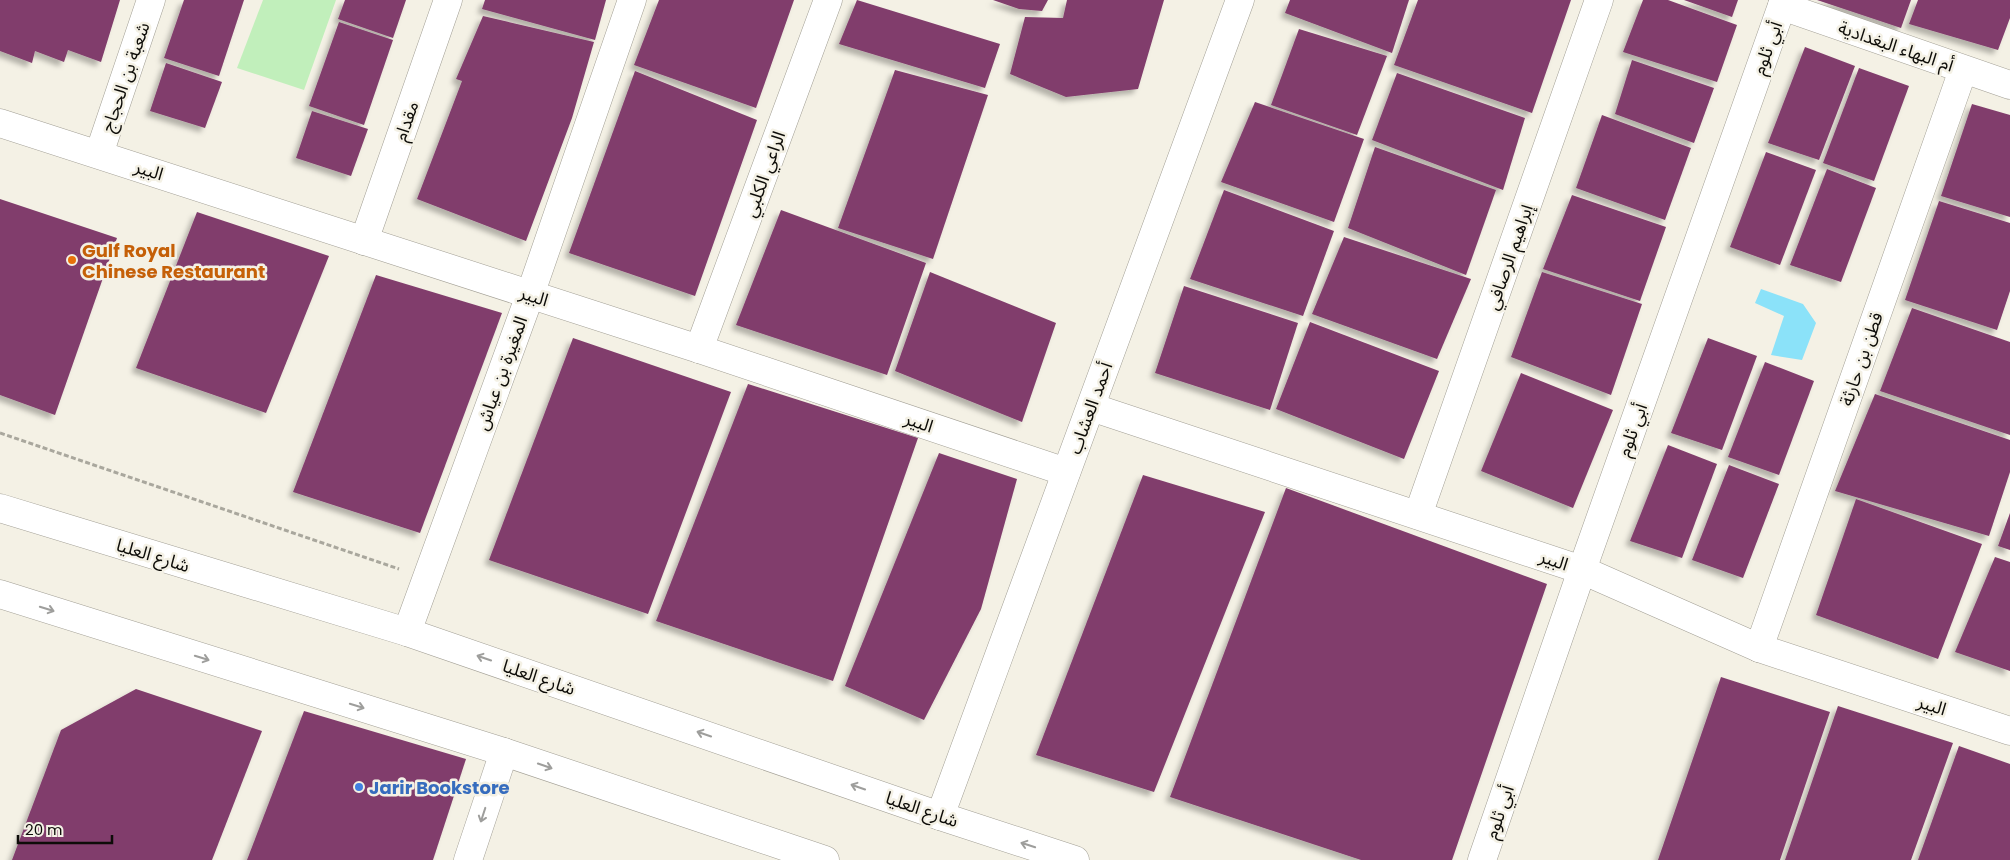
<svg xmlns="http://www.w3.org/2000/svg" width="2010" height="860" font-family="Poppins,'Noto Sans Arabic',sans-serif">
  <defs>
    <filter id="shadow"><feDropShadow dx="-4.5" dy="4.5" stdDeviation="2.5" flood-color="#0004"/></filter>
  </defs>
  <rect width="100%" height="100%" fill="#f4f1e5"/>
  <!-- green -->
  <polygon fill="#c1efbb" points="263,0 336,0 304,90 237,68"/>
  <!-- water -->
  <polygon fill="#8be2f9" points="1761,289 1803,304 1816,323 1802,360 1771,355 1784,316 1755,303"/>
  <!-- building -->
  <g fill="#813d6c" filter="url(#shadow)">
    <polygon points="0,0 120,0 101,62 68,50 64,62 35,51 32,63 0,51"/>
    <polygon points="184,0 244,0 219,76 164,58"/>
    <polygon points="345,0 406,0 393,38 338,19"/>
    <polygon points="485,0 606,0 595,40 482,9"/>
    <polygon points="659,0 794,0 756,108 634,65"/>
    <polygon points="857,0 1000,44 985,88 839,44"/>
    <polygon points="993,0 1048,0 1042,11 1019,9"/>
    <polygon points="1067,0 1164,0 1138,89 1066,97 1010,74 1025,17 1063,18"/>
    <polygon points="1290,0 1409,0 1392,53 1285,13"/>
    <polygon points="1418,0 1571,0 1532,113 1394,65"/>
    <polygon points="1643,0 1668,0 1737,25 1717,82 1623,52"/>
    <polygon points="1684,0 1738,0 1732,17"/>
    <polygon points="1817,0 1911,0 1901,28"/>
    <polygon points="1918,0 2010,0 2010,18 1998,50 1909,24"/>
    <polygon points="483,16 594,42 572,118 526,241 417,199 462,81 456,79"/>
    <polygon points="339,22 393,40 364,125 309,106"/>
    <polygon points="1299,29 1387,56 1357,135 1271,105"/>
    <polygon points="1805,47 1855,66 1819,160 1768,143"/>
    <polygon points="1632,60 1714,88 1694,143 1615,114"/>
    <polygon points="166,63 222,82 205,128 150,111"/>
    <polygon points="1859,68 1909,86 1874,181 1823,163"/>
    <polygon points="895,70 988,95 933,259 838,228"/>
    <polygon points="635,71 757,120 695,296 569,253"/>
    <polygon points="1397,73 1525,118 1503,190 1372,140"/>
    <polygon points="1255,102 1364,139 1334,222 1221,182"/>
    <polygon points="1972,104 2010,115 2010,217 1941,196"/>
    <polygon points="312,111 368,129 351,176 296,158"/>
    <polygon points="1602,115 1691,148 1665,220 1576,188"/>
    <polygon points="1375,147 1496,190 1466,275 1348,228"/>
    <polygon points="1766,152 1816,170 1780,265 1730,247"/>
    <polygon points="1827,169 1876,188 1841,282 1790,265"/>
    <polygon points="1224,190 1334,231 1303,316 1190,279"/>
    <polygon points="1572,195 1666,227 1640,301 1543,269"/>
    <polygon points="0,199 117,238 55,415 0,395"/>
    <polygon points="1939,201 2010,223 2010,291 1997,330 1905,300"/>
    <polygon points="781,210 926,263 887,375 736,325"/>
    <polygon points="197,212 329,256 266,413 136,368"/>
    <polygon points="1344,237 1471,279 1437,359 1312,314"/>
    <polygon points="930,272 1056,323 1022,422 895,371"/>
    <polygon points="1542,272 1642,304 1611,395 1511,357"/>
    <polygon points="376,275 502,313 420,533 293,492"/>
    <polygon points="1184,286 1298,323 1270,410 1155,373"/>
    <polygon points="1912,308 2010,342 2010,435 1880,391"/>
    <polygon points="1310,322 1439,371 1404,459 1276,409"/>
    <polygon points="573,338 731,392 648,614 489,560"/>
    <polygon points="1708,338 1757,356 1722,450 1671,433"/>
    <polygon points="1765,362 1814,381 1779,475 1728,457"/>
    <polygon points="1521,373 1613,410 1573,508 1481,471"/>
    <polygon points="748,384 918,438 833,681 656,621"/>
    <polygon points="1875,394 2010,440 2010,472 1989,536 1835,491"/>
    <polygon points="1668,445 1717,464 1682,558 1630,541"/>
    <polygon points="939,453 1017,479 981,609 924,720 845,686"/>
    <polygon points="1729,465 1779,484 1743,578 1692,560"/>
    <polygon points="1143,475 1265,512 1154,792 1036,755"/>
    <polygon points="1286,488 1547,584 1452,860 1361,860 1170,797"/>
    <polygon points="1856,499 1982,544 1938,659 1816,615"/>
    <polygon points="2010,513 2010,550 1998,546"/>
    <polygon points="1995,557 2010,562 2010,671 1955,652"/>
    <polygon points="1721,677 1830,712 1780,860 1658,860"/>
    <polygon points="136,689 262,731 212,860 12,860 61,730"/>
    <polygon points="1838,706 1953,743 1911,860 1785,860"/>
    <polygon points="304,711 466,759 433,860 247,860"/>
    <polygon points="1959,746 2010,764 2010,860 1918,860"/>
  </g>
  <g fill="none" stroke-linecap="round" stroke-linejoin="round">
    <!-- minor casing -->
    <g stroke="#a29f95" stroke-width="29">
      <g id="minor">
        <polyline points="1782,6 2010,85"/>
        <polyline points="0,123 699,349 1066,472"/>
        <polyline points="99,154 151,0"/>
        <polyline points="364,241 448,0"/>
        <polyline points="699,349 828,0"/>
        <polyline points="1091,407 1582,570 1759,648 2010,731"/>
        <polyline points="1418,515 1599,0"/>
        <polyline points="407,632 530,295 632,0"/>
        <polyline points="1759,648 1963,70"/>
        <polyline points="940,816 1240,0"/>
        <polyline points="468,860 504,752"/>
        <polyline points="1482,860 1582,570 1784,0"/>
      </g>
    </g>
    <!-- primary casing -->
    <g stroke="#a29f95" stroke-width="29">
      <g id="primary">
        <polyline points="0,508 407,632 940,816 1075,860"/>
        <polyline points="0,594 504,752 825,860"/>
      </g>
    </g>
    <!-- path -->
    <polyline stroke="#a9a79d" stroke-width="3" stroke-dasharray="5 2.5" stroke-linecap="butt" points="0,433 399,569"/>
    <!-- minor -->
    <use href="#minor" stroke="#fff" stroke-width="28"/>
    <!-- primary -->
    <use href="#primary" stroke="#fff" stroke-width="28"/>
  </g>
  <!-- one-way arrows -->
  <defs><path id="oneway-shaft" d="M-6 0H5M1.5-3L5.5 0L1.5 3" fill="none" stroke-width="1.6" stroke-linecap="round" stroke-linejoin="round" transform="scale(1.25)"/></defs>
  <g stroke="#9e9e9c">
    <use href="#oneway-shaft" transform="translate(47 609) rotate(17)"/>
    <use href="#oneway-shaft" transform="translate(202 658) rotate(17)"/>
    <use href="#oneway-shaft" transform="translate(484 658) rotate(-161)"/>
    <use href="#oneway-shaft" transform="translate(357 706) rotate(17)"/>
    <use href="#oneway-shaft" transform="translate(704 734) rotate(-161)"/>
    <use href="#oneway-shaft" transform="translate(545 766) rotate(19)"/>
    <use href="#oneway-shaft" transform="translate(858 787) rotate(-161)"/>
    <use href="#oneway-shaft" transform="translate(483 815) rotate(108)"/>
    <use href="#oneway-shaft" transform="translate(1028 845) rotate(-162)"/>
  </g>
  <!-- markers -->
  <circle fill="#e8710a" stroke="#f4f1e5" stroke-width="2" cx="72" cy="260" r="5"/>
  <circle fill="#3f7fe0" stroke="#f4f1e5" stroke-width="2" cx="359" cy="787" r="5"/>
  <g text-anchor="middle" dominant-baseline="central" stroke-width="5" stroke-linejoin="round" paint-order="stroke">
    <!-- street labels -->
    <g font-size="18" fill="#0d0c08" stroke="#f4f1e5">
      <text transform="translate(1896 46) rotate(19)">أم البهاء البغدادية</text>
      <text transform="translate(1767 48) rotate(-70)">أبي ثلوم</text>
      <text transform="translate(125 77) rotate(-71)">شعبة بن الحجاج</text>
      <text transform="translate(406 121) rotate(-71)">مقدام</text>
      <text transform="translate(149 170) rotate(18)">البير</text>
      <text transform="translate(764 174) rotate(-70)">الراعي الكلبي</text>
      <text transform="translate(1509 257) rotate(-71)">إبراهيم الرصافي</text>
      <text transform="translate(534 296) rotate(18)">البير</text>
      <text transform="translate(1861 359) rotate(-71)">قطن بن حارثة</text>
      <text transform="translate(501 373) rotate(-70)">المغيرة بن عياش</text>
      <text transform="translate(1090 408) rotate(-70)">أحمد العشاب</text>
      <text transform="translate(919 422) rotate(19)">البير</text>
      <text transform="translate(1632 430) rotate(-70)">أبي ثلوم</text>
      <text transform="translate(153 555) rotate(17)">شارع العليا</text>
      <text transform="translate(1554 560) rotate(19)">البير</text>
      <text transform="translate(539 677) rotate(19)">شارع العليا</text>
      <text transform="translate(1932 705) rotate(18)">البير</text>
      <text transform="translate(922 809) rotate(19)">شارع العليا</text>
      <text transform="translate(1499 812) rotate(-71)">أبي ثلوم</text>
    </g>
    <!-- food labels -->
    <g font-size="18" font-weight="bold" fill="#c56008" stroke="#f4f1e5" text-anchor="start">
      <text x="82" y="250">Gulf Royal<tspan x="82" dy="21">Chinese Restaurant</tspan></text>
    </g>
    <!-- shop labels -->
    <g font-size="18" font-weight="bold" fill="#366cbe" stroke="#f4f1e5" text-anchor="start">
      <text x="369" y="787">Jarir Bookstore</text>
    </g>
  </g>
  <!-- scale -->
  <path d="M18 835v8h94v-8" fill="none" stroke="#0d0c08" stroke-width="2.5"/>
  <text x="25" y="835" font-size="15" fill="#0d0c08" stroke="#f4f1e5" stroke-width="4" paint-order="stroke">20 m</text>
</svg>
